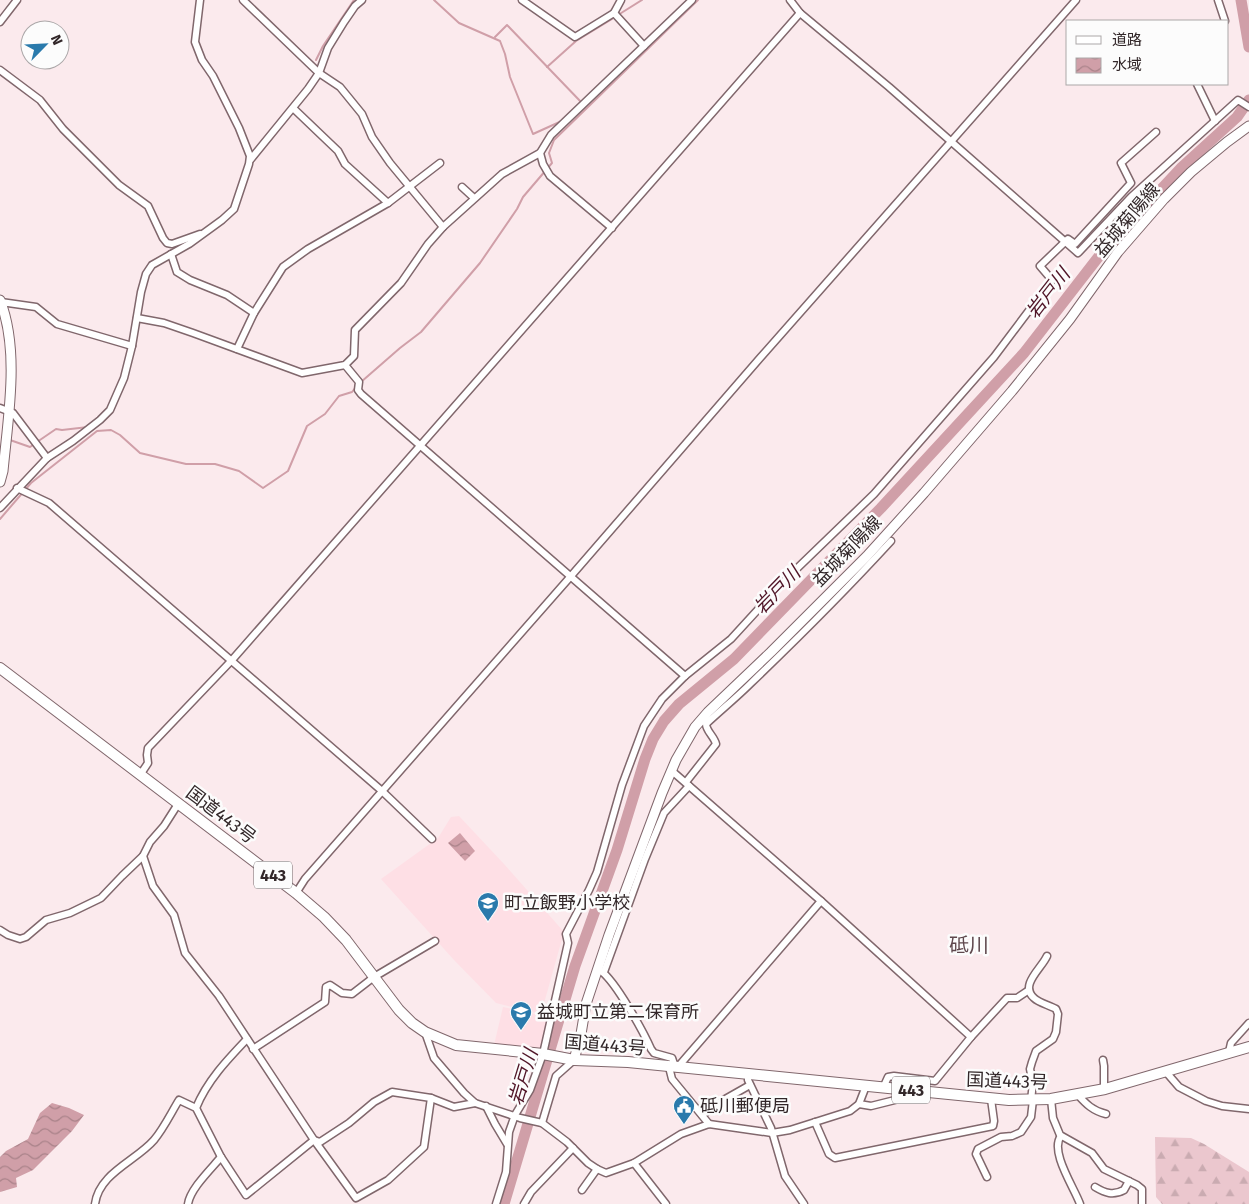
<svg xmlns="http://www.w3.org/2000/svg" width="1249" height="1204" font-family="'Fira Sans','Noto Sans JP',sans-serif">
  <defs>
    <pattern id="forest-firs" width="22" height="20" patternUnits="userSpaceOnUse" patternTransform="scale(1.25)"><rect width="22" height="20" fill="#ebc7ce"/><path d="M5 1l3.5 6h-7zM16 11l3.5 6h-7z" fill="#caabb1"/></pattern>
    <pattern id="water-waves" width="16" height="10" patternUnits="userSpaceOnUse" patternTransform="scale(1.25)"><rect width="16" height="10" fill="#d09fa8"/><path d="M0 5q4-4 8 0t8 0" fill="none" stroke="#a98289"/></pattern>
  </defs>
  <rect width="100%" height="100%" fill="#fbeaed"/>
  <!-- built -->
  <g fill="#fedfe5">
    <polygon points="459,816 504,864 564,932 541,1014 496,1003 454,960 381,879 438,838 451,817"/>
    <polygon points="503,1007 548,1017 541,1049 494,1045"/>
  </g>
  <!-- forest -->
  <polygon fill="url(#forest-firs)" points="1155,1137 1191,1138 1204,1144 1249,1172 1249,1204 1162,1204 1156,1197"/>
  <!-- water -->
  <g fill="url(#water-waves)">
    <polygon points="460,833 475,851 465,861 448,843"/>
    <polygon points="52,1103 69,1108 84,1115 72,1131 33,1170 16,1178 17,1187 0,1192 0,1157 6,1151 28,1139 40,1113"/>
  </g>
  <g fill="none" stroke-linecap="round" stroke-linejoin="round">
    <!-- stream -->
    <g stroke="#d09fa8" stroke-width="2">
      <polyline points="434,0 459,23 500,41 505,54 510,77 533,134 564,120"/>
      <polyline points="618,15 642,0"/>
      <polyline points="495,37 507,25 582,103"/>
      <polyline points="316,60 323,46 354,0"/>
      <polyline points="547,67 576,41 612,19"/>
      <polyline points="361,382 400,348 421,332 480,263 517,209 523,197 552,163 549,153 554,140 698,0"/>
      <polyline points="10,440 30,447 33,445"/>
      <polyline points="37,442 56,429 62,430 88,427"/>
      <polyline points="0,519 31,483 97,431 111,430 120,435 140,453 186,464 215,464 239,471 263,488 288,471 307,426 325,414 339,396 352,392 356,387"/>
    </g>
    <!-- river -->
    <g stroke="#d09fa8" stroke-width="11">
      <polyline points="1241,0 1249,47"/>
      <polyline points="504,1204 575,966 617,850 645,759 653,739 664,721 679,704 734,659 881,508 1024,353 1100,255 1182,167 1237,117 1249,100"/>
    </g>
    <!-- minor casing -->
    <g stroke="#80676c" stroke-width="9">
      <g id="minor">
        <polyline points="243,0 319,73 340,87 362,114 372,137 390,163 443,227"/>
        <polyline points="522,0 575,37 614,13 644,46"/>
        <polyline points="790,0 800,13 889,87 1078,253 1131,197 1238,100 1249,107"/>
        <polyline points="1218,0 1225,21"/>
        <polyline points="614,13 621,0"/>
        <polyline points="0,22 17,0"/>
        <polyline points="0,70 40,100 63,129 119,185 148,206 163,238 167,243 172,244 200,234"/>
        <polyline points="1197,84 1215,121"/>
        <polyline points="293,108 338,151 345,164 388,203"/>
        <polyline points="540,153 543,164 550,176 612,228"/>
        <polyline points="251,159 308,89 319,73 328,48 344,22 355,6 362,0"/>
        <polyline points="462,187 474,198"/>
        <polyline points="171,254 177,272 190,280 227,295 254,313"/>
        <polyline points="0,305 1,302 36,307 57,324 132,346"/>
        <polyline points="137,318 164,323 193,333 302,373 345,365 354,356 355,330 401,283 428,244 443,227 502,174 540,153 551,135 692,0"/>
        <polyline points="237,349 254,313 283,267 308,249 388,203 440,163"/>
        <polyline points="345,365 359,382 358,390 361,394 685,676"/>
        <polyline points="0,408 13,413 47,458"/>
        <polyline points="17,488 49,503 382,791 432,839"/>
        <polyline points="0,508 47,458 73,441 100,420 110,410 124,378 132,346 141,292 146,274 152,265 189,244 222,220 234,209 249,164 250,156 239,128 213,76 202,60 195,42 200,0"/>
        <polyline points="672,771 821,901 971,1037 1007,998 1017,998 1029,990"/>
        <polyline points="140,775 148,763 147,755 148,748 232,660 800,13"/>
        <path d="M686,782l30,-38c-2,-8 -10,-13 -10,-20 15,-14 31,-27 45,-41 48,-46 95,-93 140,-142"/>
        <polyline points="143,856 153,886 174,915 185,953 219,996 314,1140 356,1198 388,1180 424,1147 431,1098"/>
        <polyline points="296,893 305,879 571,576 760,358 1076,0"/>
        <polyline points="0,930 8,935 20,939 26,937 46,920 70,913 101,898 122,876 143,856 150,842 164,826 178,804"/>
        <path d="M601,971c15,11 42,60 50,78l3,4 18,5 3,9"/>
        <polyline points="604,972 645,859 664,813 689,786"/>
        <polyline points="425,1032 434,1058 464,1093 475,1103 520,1118 542,1123 567,1142 588,1163 597,1169 606,1173 634,1163 681,1134 709,1124 772,1133 790,1130 850,1111 859,1104 866,1086"/>
        <polyline points="253,1049 325,1002 326,987 330,985 342,993 352,994 374,977 435,941"/>
        <polyline points="1229,1052 1231,1043 1249,1023"/>
        <polyline points="1103,1060 1104,1066 1104,1090"/>
        <polyline points="669,1067 672,1079 709,1124"/>
        <polyline points="677,1068 821,901"/>
        <polyline points="1166,1072 1179,1087 1206,1101 1222,1106 1249,1109"/>
        <polyline points="748,1074 748,1080 771,1128 785,1176 804,1204"/>
        <polyline points="883,1088 888,1077 894,1076 935,1081 971,1037"/>
        <path d="M1078,1095c8,9 15,16 28,19"/>
        <polyline points="1051,1099 1053,1118 1060,1135 1092,1153 1104,1169 1137,1185 1142,1189 1142,1204"/>
        <path d="M1031,1100l2,-17 -3,-14 2,-7 4,-11 17,-12 3,-7 2,-18 -2,-5c-7,-4 -17,-6 -22,-11 -15,-13 8,-30 13,-42"/>
        <polyline points="859,1104 871,1106 899,1099 914,1091"/>
        <polyline points="486,1106 495,1124 507,1144"/>
        <path d="M196,1108c11,-27 31,-48 51,-69"/>
        <polyline points="702,1115 720,1102 750,1085"/>
        <polyline points="815,1122 829,1154 835,1158 993,1126 994,1121 991,1099"/>
        <polyline points="542,1123 556,1076 574,1060"/>
        <path d="M1061,1136c-12,15 14,53 19,68"/>
        <polyline points="634,1163 666,1204"/>
        <polyline points="987,1177 976,1154 978,1149 1001,1137 1012,1136 1021,1132 1031,1117 1033,1100"/>
        <path d="M1095,1187c10,6 18,9 29,3l5,-9"/>
        <polyline points="582,1190 597,1169"/>
        <path d="M95,1204c4,-31 41,-43 59,-64 10,-12 17,-27 25,-40l17,8 25,49 25,38 68,-55 6,2 29,-19 25,-21 18,-10 39,6 23,9 21,-4"/>
        <path d="M188,1204c2,-15 23,-35 33,-47"/>
        <polyline points="496,1204 506,1172 509,1132 515,1115 530,1090 543,1054 568,943 566,934 589,890 597,872 622,785 644,726 662,699 685,676 731,639 785,580 874,494 994,357 1052,280 1040,266 1068,239 1075,244 1131,183 1121,163 1156,132"/>
        <polyline points="524,1204 531,1192 573,1148"/>
      </g>
    </g>
    <!-- major casing -->
    <g stroke="#80676c" stroke-width="11">
      <g id="major">
        <path d="M0,300c20,51 8,117 3,171l-3,11"/>
        <polyline points="574,1060 581,1034 586,1004 609,935 662,793 676,760 695,727 708,712 771,652 867,556 924,493 1012,391 1070,319 1118,252 1164,199 1191,172 1227,142 1249,126"/>
      </g>
    </g>
    <!-- highway casing -->
    <g stroke="#80676c" stroke-width="12">
      <polyline id="highway" points="0,668 296,893 324,917 346,940 399,1010 412,1023 425,1032 456,1045 543,1054 574,1060 628,1062 1009,1100 1051,1099 1105,1089 1249,1047"/>
    </g>
    <!-- minor -->
    <use href="#minor" stroke="#fff" stroke-width="6"/>
    <!-- major -->
    <use href="#major" stroke="#fff" stroke-width="9"/>
    <!-- highway -->
    <use href="#highway" stroke="#fff" stroke-width="10"/>
  </g>
  <!-- icons -->
  <defs>
    <g id="school-pin" transform="scale(1.125)"><path d="M0 17L-7.5 6A9.5 9.5 0 1 1 7.5 6Z" fill="#2a7aac" stroke="#fcfcfc"/><path d="M0-5L7-2L0 1L-7-2ZM-4 1L0 2.5L4 1V4Q0 6-4 4Z" fill="#fff"/></g>
    <g id="civic-pin" transform="scale(1.125)"><path d="M0 17L-7.5 6A9.5 9.5 0 1 1 7.5 6Z" fill="#2a7aac" stroke="#fcfcfc"/><path d="M-.6-6.5H3V-4.5H.6V-3L4-1V1h2V6H-6V1h2V-1L-.6-3ZM-1.2 2.5V6h2.4V2.5Z" fill="#fff"/></g>
  </defs>
  <g fill-rule="evenodd">
    <use href="#school-pin" x="488" y="903"/>
    <use href="#school-pin" x="521" y="1012"/>
    <use href="#civic-pin" x="684" y="1106"/>
  </g>
  <g text-anchor="middle" dominant-baseline="central" stroke-width="5" stroke-linejoin="round" paint-order="stroke">
    <!-- shield labels -->
    <g fill="#fcfcfc" stroke="#6f6768" stroke-width="1">
      <rect x="254" y="861.5" width="38" height="27" rx="4"/>
      <rect x="892" y="1076.5" width="38" height="27" rx="4"/>
    </g>
    <g font-size="16" font-weight="bold" fill="#322729">
      <text x="273" y="875">443</text>
      <text x="911" y="1090">443</text>
    </g>
    <!-- street labels -->
    <g font-size="18" fill="#322729" stroke="#fcfcfc">
      <text transform="translate(1127 220) rotate(-50)">益城菊陽線</text>
      <text transform="translate(847 551) rotate(-46)">益城菊陽線</text>
      <text transform="translate(221 815) rotate(37)">国道443号</text>
      <text transform="translate(605 1045) rotate(5)">国道443号</text>
      <text transform="translate(1007 1081) rotate(2)">国道443号</text>
    </g>
    <!-- poi labels -->
    <g font-size="18" fill="#322729" stroke="#fcfcfc" text-anchor="start">
      <text x="504" y="903">町立飯野小学校</text>
      <text x="537" y="1012">益城町立第二保育所</text>
      <text x="700" y="1106">砥川郵便局</text>
    </g>
    <!-- water labels -->
    <g font-size="19" font-style="italic" fill="#501527" stroke="#fcfcfc">
      <text transform="translate(1048 293) rotate(-52)">岩戸川</text>
      <text transform="translate(777 590) rotate(-46)">岩戸川</text>
      <text transform="translate(523 1077) rotate(-73)">岩戸川</text>
    </g>
    <!-- quarter labels -->
    <g font-size="20" fill="#5f484d" stroke="#fcfcfc">
      <text x="969" y="945">砥川</text>
    </g>
  </g>
  <!-- legend -->
  <rect x="1066" y="20" width="162" height="65" fill="#fcfcfc" stroke="#aba7a8"/>
  <rect x="1076" y="36" width="25" height="8" fill="#ffffff" stroke="#aba7a8"/>
  <text x="1112" y="45" font-size="15" fill="#322729">道路</text>
  <rect x="1076" y="58" width="25" height="15" fill="url(#water-waves)" stroke="#aba7a8"/>
  <text x="1112" y="70" font-size="15" fill="#322729">水域</text>
  <!-- north arrow -->
  <g transform="translate(45 45) rotate(66)"><circle r="24" fill="#fcfcfc" stroke="#aba7a8"/>
  <path d="M0-4L9 19L0 12L-9 19Z" fill="#2a7aac"/>
  <text y="-8" font-size="14" font-weight="bold" text-anchor="middle" fill="#322729">N</text>
  </g>
</svg>
